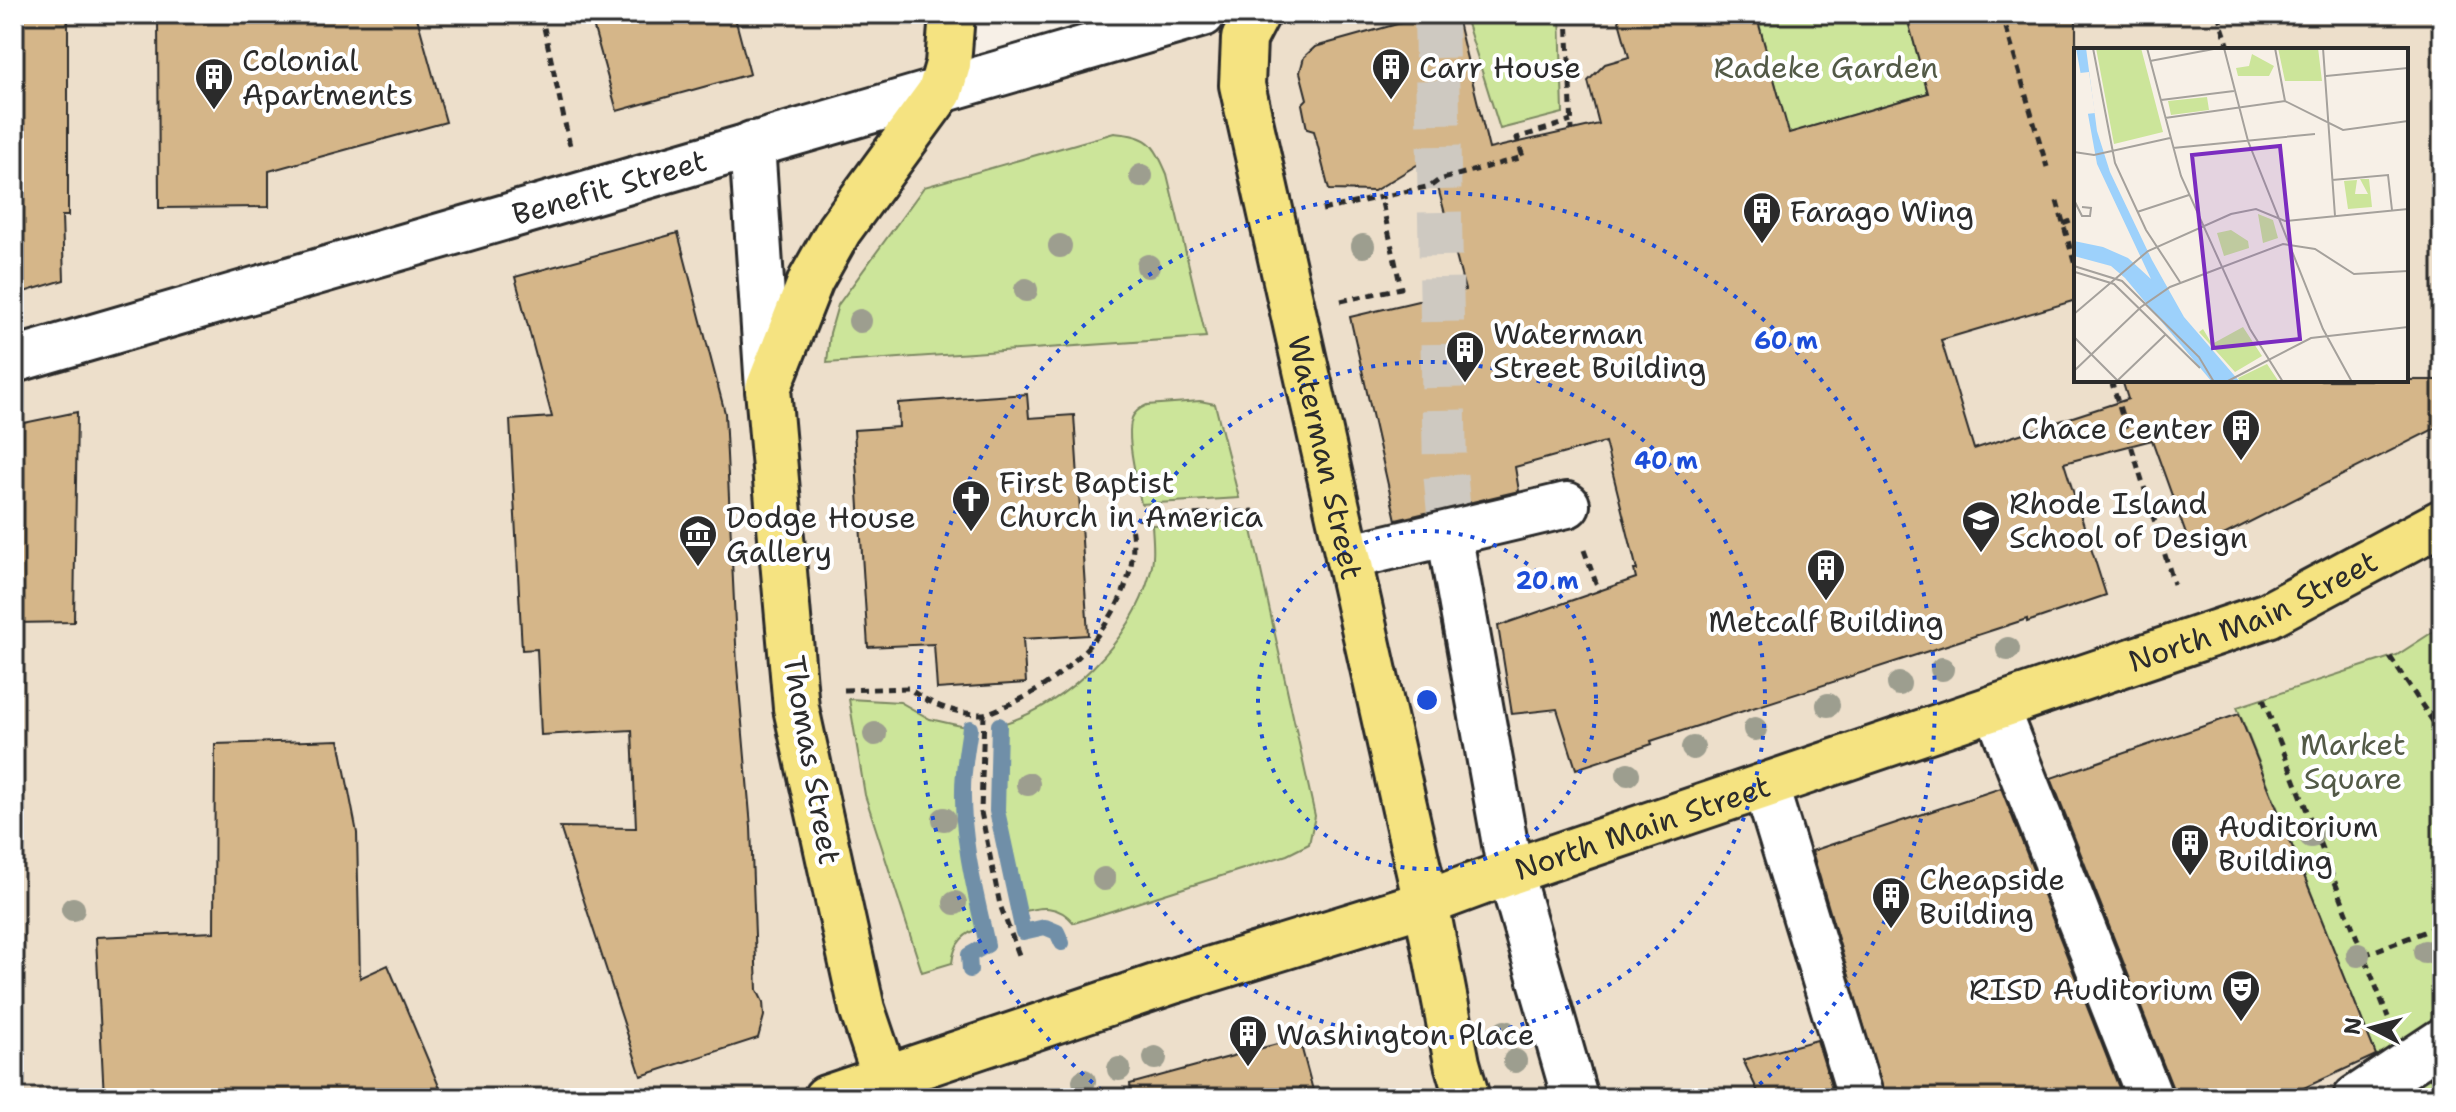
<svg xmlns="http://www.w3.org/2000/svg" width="2456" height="1112" font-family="'Shantell Sans',sans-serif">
  <rect width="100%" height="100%" fill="#f7f0e7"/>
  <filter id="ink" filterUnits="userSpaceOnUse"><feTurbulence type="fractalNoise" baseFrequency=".0125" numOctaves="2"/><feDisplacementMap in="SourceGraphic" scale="16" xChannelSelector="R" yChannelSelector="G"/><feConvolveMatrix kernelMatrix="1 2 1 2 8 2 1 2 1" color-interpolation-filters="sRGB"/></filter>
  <g filter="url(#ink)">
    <!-- built -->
    <path fill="#eddfcb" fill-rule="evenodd" d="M14,14h941l4,63 244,-63h1239v1084h-2428zM2076,50h330v330h-330z"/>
    <!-- green -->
    <g fill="#cce59a" stroke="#7c8862" stroke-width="2">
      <polygon points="1464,14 1560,14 1563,113 1500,129"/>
      <polygon points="1793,14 1906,14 1928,93 1769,139 1779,97 1759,24"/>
      <path d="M1114,133c35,3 39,9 53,41l39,163 -379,26 3,-30 8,-28 86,-118z"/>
      <path d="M1200,401l15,3 24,94 -98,6c-3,-21 -16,-66 -9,-86 3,-7 8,-10 15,-13z"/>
      <path d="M1250,521l65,295 -6,28 -22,11 -213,68c-16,-19 -33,-17 -55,-10l-22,-102 2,-86c67,-19 133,-84 151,-151 5,-16 3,-33 2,-49z"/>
      <polygon points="2442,626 2442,1098 2397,1098 2376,1055 2237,707 2397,655"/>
      <path d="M849,699l51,3 30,17 40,9c-11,77 -3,124 14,199 -20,5 -30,16 -32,36l-30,9 -57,-177z"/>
    </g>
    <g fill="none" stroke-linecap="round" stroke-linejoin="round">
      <!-- stream -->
      <g stroke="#6f8fa8" stroke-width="16">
        <polyline points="999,725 997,811 1023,932 1045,927 1057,932 1062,943"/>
        <path d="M970,728c-3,21 -7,41 -7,62 -1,53 13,104 24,155l-18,10 1,15"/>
      </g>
    </g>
    <!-- building -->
    <g fill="#d5b689" stroke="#2b2b2b" stroke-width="2">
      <polygon points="14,14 68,14 68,216 62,216 64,280 14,295"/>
      <polygon points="158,14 416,14 446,122 269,171 269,207 159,208"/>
      <polygon points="590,14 734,14 750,74 617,111"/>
      <polygon points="1433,14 1456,14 1489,149 1599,124 1588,81 1605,64 1629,57 1617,14 1756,14 1789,133 1928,93 1906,14 2076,14 2076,300 1941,340 1974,449 2128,399 2122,380 2442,380 2442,425 2192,551 2152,440 2064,463 2106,595 2027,622 2027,619 1651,741 1652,744 1576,769 1557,709 1512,714 1498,626 1636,578 1634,570 1637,570 1605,442 1515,467 1519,491 1396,520 1350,317 1465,290 1430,157 1374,191 1329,190 1314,131 1307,129 1302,104 1307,99 1300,72 1304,57 1315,47"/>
      <polygon points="678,233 725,413 737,665 751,827 757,990 763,1002 764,1016 758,1038 641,1076 560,827 636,828 632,730 541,735 537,649 522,650 510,420 552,417 515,277"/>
      <polygon points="1027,394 1029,418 1074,415 1088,635 1023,639 1026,683 937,689 934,644 868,647 854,430 899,427 898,403"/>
      <polygon points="77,412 74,622 14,623 14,425"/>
      <polygon points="2239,714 2376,1055 2282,1098 2174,1098 2173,1089 2051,778"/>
      <polygon points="339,740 357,833 360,978 388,965 444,1098 104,1098 96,937 214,932 215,744"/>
      <polygon points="2001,788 2123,1098 1885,1098 1812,851"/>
      <polygon points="1299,1038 1315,1098 1132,1098 1130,1084"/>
      <polygon points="1817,1040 1835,1098 1761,1098 1743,1060"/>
    </g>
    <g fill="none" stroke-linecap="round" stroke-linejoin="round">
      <!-- minor-tunnel -->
      <polyline stroke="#cec9c1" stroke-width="44" stroke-dasharray="44 22" stroke-linecap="butt" points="1436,14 1445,471 1453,555"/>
      <!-- minor casing -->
      <g stroke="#2b2b2b" stroke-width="50">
        <g id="minor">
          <polyline points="752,144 768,389"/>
          <path id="s1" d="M14,360l1189,-346"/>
          <polyline points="1453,555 1510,872 1575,1098"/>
          <polyline points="1348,557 1567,505"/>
          <polyline points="1996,708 2150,1098"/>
          <polyline points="1766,787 1861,1098"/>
          <polyline points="2356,1098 2442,1041"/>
        </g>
      </g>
      <!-- major casing -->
      <g stroke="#2b2b2b" stroke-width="50">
        <g id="major">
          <path id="s2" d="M1257,14l-13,25 -2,46 184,818 31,160 10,35"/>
          <path id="s3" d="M826,1098l347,-117 253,-78 84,-31 758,-257 174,-93"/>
          <polyline points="892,1098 862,1009 796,708 768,389 811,280 839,230 940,92 948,64 952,14"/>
        </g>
      </g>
      <!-- path -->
      <g stroke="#2b2b2b" stroke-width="5" stroke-dasharray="8 6" stroke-linecap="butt">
        <polyline points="541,14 570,146"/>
        <polyline points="1567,14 1572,130"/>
        <polyline points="2002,14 2047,167"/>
        <polyline points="2218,14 2230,50"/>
        <polyline points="2057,201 2076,269"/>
        <polyline points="1322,210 1431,186 1439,180 1523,157 1517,138 1571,121"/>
        <polyline points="2063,224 2076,219"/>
        <polyline points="1341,301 1401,288 1381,198"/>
        <polyline points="2111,380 2174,584"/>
        <polyline points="1584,550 1599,591"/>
        <polyline points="2390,657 2442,735"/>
        <path d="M844,690l64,-2c21,16 46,26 73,26 9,0 20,-7 29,-10 64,-26 141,-111 119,-185l125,-8"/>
        <polyline points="2263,699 2388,1017"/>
        <polyline points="984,714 981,812 1000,905 1021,960"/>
        <polyline points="2364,955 2442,925"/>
      </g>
      <!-- minor -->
      <use href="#minor" stroke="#fff" stroke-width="44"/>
      <!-- major -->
      <use href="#major" stroke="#f5e381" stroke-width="44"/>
    </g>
    <!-- trees -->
    <g fill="#9d9e8f">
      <circle cx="1141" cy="176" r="12"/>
      <circle cx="1060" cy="246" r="12"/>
      <circle cx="1363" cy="246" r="12"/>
      <circle cx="1148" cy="266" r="12"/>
      <circle cx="1026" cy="290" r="12"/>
      <circle cx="860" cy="321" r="12"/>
      <circle cx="2008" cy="649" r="12"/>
      <circle cx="1942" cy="669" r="12"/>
      <circle cx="1899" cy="684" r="12"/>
      <circle cx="1828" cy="705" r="12"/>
      <circle cx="1755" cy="729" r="12"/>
      <circle cx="875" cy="734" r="12"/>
      <circle cx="1693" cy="748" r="12"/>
      <circle cx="1628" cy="774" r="12"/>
      <circle cx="1028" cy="784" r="12"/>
      <circle cx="944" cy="819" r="12"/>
      <circle cx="2311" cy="836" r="12"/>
      <circle cx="1104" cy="879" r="12"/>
      <circle cx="955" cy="903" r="12"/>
      <circle cx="73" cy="909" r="12"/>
      <circle cx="2425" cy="952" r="12"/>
      <circle cx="2358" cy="955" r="12"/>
      <circle cx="1505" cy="1032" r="12"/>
      <circle cx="1155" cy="1058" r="12"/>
      <circle cx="1515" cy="1061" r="12"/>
      <circle cx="1119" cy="1069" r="12"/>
      <circle cx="1084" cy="1081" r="12"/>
    </g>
  </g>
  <!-- distance rings -->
  <g fill="none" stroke="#1d4ed8" stroke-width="4" stroke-dasharray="4 8">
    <circle cx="1427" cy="700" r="169"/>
    <circle cx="1427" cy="700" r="338"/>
    <path d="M1111 1098A508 508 0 1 1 1743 1098"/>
  </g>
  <!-- icons -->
  <defs>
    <g id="building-pin" transform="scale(2)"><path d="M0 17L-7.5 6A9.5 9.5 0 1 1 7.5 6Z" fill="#2b2b2b" stroke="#fff"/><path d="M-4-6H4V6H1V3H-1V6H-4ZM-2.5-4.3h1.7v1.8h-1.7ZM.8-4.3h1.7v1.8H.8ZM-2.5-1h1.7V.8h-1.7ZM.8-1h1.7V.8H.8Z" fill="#fff"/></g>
    <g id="church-pin" transform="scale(2)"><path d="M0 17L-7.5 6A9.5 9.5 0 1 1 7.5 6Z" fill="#2b2b2b" stroke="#fff"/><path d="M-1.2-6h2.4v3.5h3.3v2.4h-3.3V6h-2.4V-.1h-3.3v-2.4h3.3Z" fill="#fff"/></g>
    <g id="university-pin" transform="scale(2)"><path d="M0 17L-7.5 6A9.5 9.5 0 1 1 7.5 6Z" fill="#2b2b2b" stroke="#fff"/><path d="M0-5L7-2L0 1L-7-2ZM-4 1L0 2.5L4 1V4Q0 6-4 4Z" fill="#fff"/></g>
    <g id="museum-pin" transform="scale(2)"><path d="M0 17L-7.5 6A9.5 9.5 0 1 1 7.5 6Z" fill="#2b2b2b" stroke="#fff"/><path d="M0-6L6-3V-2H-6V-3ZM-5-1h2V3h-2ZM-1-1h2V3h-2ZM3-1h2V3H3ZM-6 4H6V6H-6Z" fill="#fff"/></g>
    <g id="theatre-pin" transform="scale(2)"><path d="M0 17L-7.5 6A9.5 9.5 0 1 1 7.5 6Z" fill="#2b2b2b" stroke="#fff"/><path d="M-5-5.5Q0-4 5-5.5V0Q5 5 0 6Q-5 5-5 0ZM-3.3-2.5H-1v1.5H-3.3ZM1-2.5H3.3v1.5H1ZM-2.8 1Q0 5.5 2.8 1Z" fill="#fff"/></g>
  </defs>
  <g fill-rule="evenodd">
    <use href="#building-pin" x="1391" y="67"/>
    <use href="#building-pin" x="214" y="77"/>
    <use href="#building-pin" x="1762" y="211"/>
    <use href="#building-pin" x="1465" y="350"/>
    <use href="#building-pin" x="2241" y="428"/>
    <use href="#church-pin" x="971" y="499"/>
    <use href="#university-pin" x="1981" y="520"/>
    <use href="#museum-pin" x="698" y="534"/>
    <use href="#building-pin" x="1826" y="568"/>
    <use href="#building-pin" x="2190" y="843"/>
    <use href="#building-pin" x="1891" y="896"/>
    <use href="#theatre-pin" x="2241" y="989"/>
    <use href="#building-pin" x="1248" y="1034"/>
  </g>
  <g text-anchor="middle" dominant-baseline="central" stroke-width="8" stroke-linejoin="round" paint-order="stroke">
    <!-- poi labels -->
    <g font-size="30" fill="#2b2b2b" stroke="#fff" text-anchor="start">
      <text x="242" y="60">Colonial<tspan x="242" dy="34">Apartments</tspan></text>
      <text x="1419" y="67">Carr House</text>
      <text x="1790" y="211">Farago Wing</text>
      <text x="1493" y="333">Waterman<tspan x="1493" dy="34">Street Building</tspan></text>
      <text x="2213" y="428" text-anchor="end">Chace Center</text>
      <text x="999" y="482">First Baptist<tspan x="999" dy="34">Church in America</tspan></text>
      <text x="2009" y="503">Rhode Island<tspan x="2009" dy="34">School of Design</tspan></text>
      <text x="726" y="517">Dodge House<tspan x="726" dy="34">Gallery</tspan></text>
      <text x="1826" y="621" text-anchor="middle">Metcalf Building</text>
      <text x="2218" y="826">Auditorium<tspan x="2218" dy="34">Building</tspan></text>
      <text x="1919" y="879">Cheapside<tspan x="1919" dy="34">Building</tspan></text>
      <text x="2213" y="989" text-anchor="end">RISD Auditorium</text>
      <text x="1276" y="1034">Washington Place</text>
    </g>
    <!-- park labels -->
    <g font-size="30" fill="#535a47" stroke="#fff">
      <text x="1826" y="67">Radeke Garden</text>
      <text x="2353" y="744">Market<tspan x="2353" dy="34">Square</tspan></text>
    </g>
    <!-- street labels -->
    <g font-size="30" fill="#2b2b2b" stroke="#fff">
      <text stroke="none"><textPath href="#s1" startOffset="620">Benefit Street</textPath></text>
      <text stroke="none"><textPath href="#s2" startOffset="456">Waterman Street</textPath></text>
      <text stroke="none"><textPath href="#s3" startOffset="1508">North Main Street</textPath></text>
      <text transform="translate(812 760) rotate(80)">Thomas Street</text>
      <text stroke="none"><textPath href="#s3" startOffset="860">North Main Street</textPath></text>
    </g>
  </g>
  <!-- overview -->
  <g transform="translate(2074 48)">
    <rect width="334" height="334" fill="#f7f0e7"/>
    <path d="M22,0h45l22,84 -49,12zM204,0h40l4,33h-37zM178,6l22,12 -5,10h-31l-2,-8 13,-2zM133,49l2,13 -38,5 -3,-14zM286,131h9l3,28 -24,2 -4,-28 13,-1 -2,14h13zM184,166l15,6 5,18 -15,5zM157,182l17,11 1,7 -25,8 -7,-23zM169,279l19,29 -27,16 -36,-40 4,-3 9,15zM193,316l12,18h-39l-2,-4z" fill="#cce59a"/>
    <path d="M2,0h10l11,83 13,41 42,88 32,57 56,65h-28l-87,-104 -14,-12 -37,-10v-15l29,6 25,11 23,21 -54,-115z" fill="#9dd1fb"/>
    <path d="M15,24l6,41 -9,1 -6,-41z" fill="#f7f0e7"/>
    <path fill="none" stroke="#a5a19c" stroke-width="2" d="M19,0l22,115 31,67 34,52M73,0l34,128 69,153 33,53M150,0l24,93 75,188 29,53M201,0l10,53M249,0l12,168M76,13l69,-13M252,28l82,-8M87,52l73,-9M91,70l120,-17 58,29 65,-9M99,100l142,-14M0,104l20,3 76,-17M258,132l56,-5 4,35M0,152l8,16h8l1,-8 -9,-1M63,164l52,-17M0,218l48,15 77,76 15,25M1,224l39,12 86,84M0,266l74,-63 83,-37 25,-5 29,12 123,-12M0,289l45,45M0,323l67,-64 29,-20 113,-43 32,5 39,25 54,-3M42,334l50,-48M152,334l85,-44 97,-11"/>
    <path fill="#7b2cbf" fill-opacity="0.15" stroke="#7b2cbf" stroke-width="4" d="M206,98l20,193 -87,9 -21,-193z"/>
    <rect width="334" height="334" fill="none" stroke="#2b2b2b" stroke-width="4"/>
  </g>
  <circle cx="1427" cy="700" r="12" fill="#1d4ed8" stroke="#fff" stroke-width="4"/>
  <g font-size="24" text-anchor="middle" font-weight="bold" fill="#1d4ed8" stroke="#fff" stroke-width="8" stroke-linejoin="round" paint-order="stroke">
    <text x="1786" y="349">60 m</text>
    <text x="1666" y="469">40 m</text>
    <text x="1547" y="589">20 m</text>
  </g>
  <!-- margin -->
  <rect width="2456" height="1112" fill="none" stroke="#fff" stroke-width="48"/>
  <rect x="24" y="24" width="2408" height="1064" fill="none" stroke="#2b2b2b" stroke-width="3" filter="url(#ink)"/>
  <!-- north arrow -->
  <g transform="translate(2372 1028) rotate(276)" stroke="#ffffff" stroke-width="6" paint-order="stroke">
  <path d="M0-6L14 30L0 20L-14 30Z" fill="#2b2b2b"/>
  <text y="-12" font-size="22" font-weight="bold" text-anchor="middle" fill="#2b2b2b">N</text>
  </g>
</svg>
